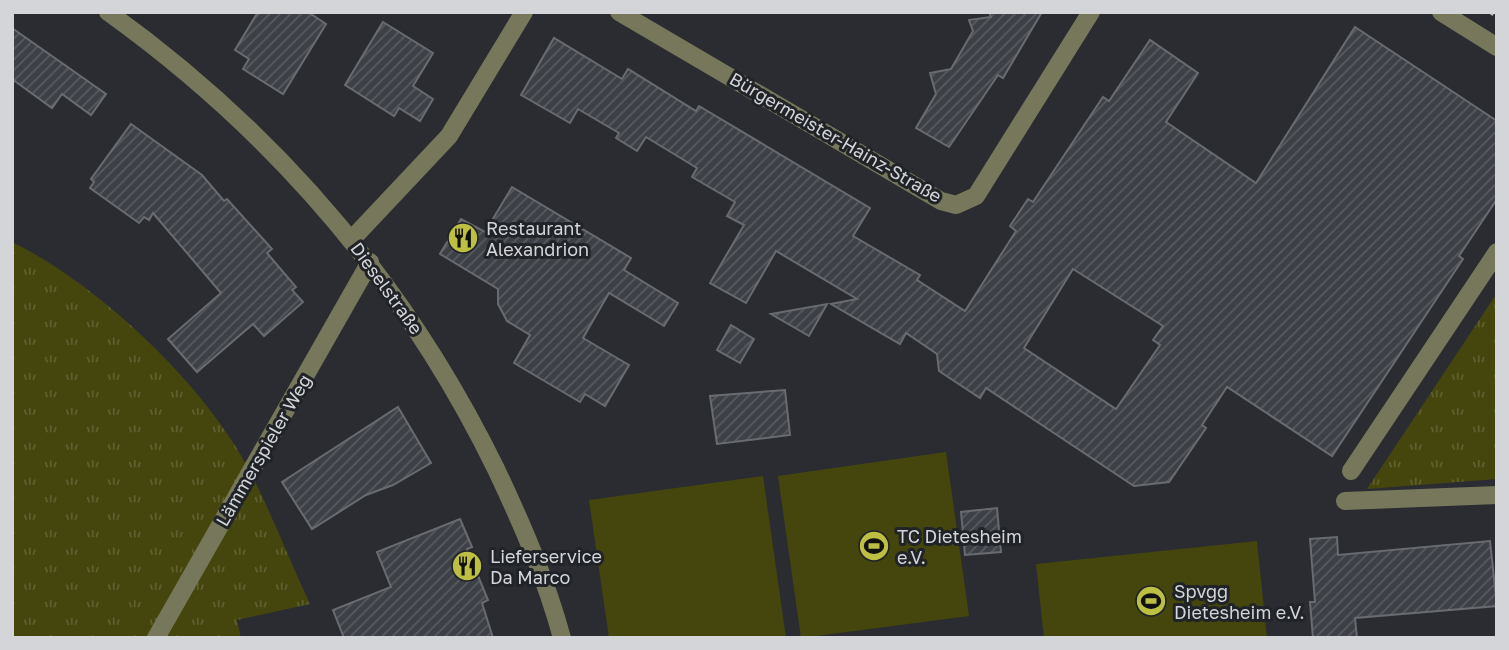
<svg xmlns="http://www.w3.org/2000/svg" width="1509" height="650" font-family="'Golos Text',sans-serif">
  <defs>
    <pattern id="grass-tufts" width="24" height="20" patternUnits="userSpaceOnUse" patternTransform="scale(1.75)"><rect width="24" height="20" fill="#45460d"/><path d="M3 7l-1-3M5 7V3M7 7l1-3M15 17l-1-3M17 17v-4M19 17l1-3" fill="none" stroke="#5f6030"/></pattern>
    <pattern id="building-hatch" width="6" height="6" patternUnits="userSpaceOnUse" patternTransform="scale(1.75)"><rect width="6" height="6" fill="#3d4046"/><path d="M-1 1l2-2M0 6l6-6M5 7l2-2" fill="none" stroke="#585b60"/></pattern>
  </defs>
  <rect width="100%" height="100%" fill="#2a2c31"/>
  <!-- grass -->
  <g fill="url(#grass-tufts)">
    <path d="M12,242c86,42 192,142 236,226 23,44 41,91 62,136l-73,16 4,18h-229z"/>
    <polygon points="1497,293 1497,479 1367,489"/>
  </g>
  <!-- green -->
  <g fill="#45460d">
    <polygon points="946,452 969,616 801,638 778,476"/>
    <polygon points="763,476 786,638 609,638 589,500"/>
    <polygon points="1257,541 1267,638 1044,638 1036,564"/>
  </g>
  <!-- building -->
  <g fill="url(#building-hatch)" stroke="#686c71" stroke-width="2" fill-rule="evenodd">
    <polygon points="258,12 308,12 326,24 283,94 243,69 249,59 235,50"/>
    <polygon points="989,12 1042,12 1003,78 998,75 949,147 916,128 936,94 930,73 951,69 973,31 969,20 991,17"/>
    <polygon points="383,22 433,53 413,86 433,99 420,121 399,108 394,116 345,85"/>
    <path d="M1355,27l142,94v78l-38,57 4,3 -131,197 -105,-69 -25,38 4,3 -37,54 -35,4 -148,-98 -6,10 -41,-27 -2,-17 -31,-21 -6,11 -69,-40 26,-5 -81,-48 -30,52 -36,-20 34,-58 -17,-9 8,-14 -43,-25 5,-9 -51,-31 -9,14 -21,-13 3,-5 -41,-24 -8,14 -49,-28 33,-57 68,41 6,-10 68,42 3,-5 171,102 -17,28 67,39 -3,5 48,31 51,-80 -6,-5 18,-27 5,3 70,-105 6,4 41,-61 48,33 -32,49 90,61zM1073,269l90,57 -10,14 7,5 -44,64 -92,-61z"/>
    <polygon points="12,28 106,94 91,115 62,94 52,108 12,79"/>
    <polygon points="131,124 202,175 224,201 227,199 272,249 267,253 296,287 292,290 303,302 264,336 253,324 197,372 168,339 221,293 153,213 149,220 144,217 139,223 90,188 94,182 91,179"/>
    <polygon points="512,187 631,258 624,270 678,303 664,326 609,293 583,338 629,365 605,406 585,394 580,402 514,363 530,335 507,321 498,304 498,289 440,254 461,219 485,232"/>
    <polygon points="827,304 809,336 771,314"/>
    <polygon points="731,325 754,339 740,363 717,350"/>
    <polygon points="785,390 790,435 717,444 710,396"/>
    <polygon points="398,407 431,463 393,485 366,495 312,529 282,482"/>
    <polygon points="997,508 1001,552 965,555 961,512"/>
    <polygon points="460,519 472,547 467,549 488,600 482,603 493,638 344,638 333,610 391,587 377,552"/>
    <polygon points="1337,537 1338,555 1490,541 1497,606 1355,618 1357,638 1313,638 1310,602 1315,602 1310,539"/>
  </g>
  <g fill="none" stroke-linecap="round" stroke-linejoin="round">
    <!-- minor -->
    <g stroke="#77785b" stroke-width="18">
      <path d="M108,12c167,120 298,273 388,457 26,55 50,110 66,169"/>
      <polyline points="619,12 941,201 956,205 976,196 1091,12"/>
      <polyline points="1441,12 1497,47"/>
      <polyline points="352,239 449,136 524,12"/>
      <polyline points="1351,471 1497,252"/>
      <polyline points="1345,501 1497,495"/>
      <polyline points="156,638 370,262"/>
    </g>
    <!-- rail -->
    <polyline stroke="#b7b8bc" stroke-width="5" stroke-dasharray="3.5 7" stroke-linecap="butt" points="1491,12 1497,16"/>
  </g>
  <!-- icons -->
  <defs>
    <g id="restaurant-disc" transform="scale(1.575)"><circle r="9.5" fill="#bdbf43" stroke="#202327"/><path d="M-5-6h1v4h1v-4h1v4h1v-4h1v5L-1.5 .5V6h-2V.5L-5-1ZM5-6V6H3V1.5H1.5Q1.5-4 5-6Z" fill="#111"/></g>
    <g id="stadium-disc" transform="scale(1.575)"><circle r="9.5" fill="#bdbf43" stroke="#202327"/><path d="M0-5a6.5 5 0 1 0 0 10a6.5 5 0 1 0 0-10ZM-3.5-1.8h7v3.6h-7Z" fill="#111"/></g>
  </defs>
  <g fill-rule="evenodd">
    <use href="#restaurant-disc" x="463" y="238"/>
    <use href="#stadium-disc" x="874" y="546"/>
    <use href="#restaurant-disc" x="467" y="566"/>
    <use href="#stadium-disc" x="1151" y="601"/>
  </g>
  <g text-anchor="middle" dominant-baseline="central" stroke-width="6" stroke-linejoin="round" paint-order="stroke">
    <!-- street labels -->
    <g font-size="18" fill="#d4d5d9" stroke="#202327">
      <text transform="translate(836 137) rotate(30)">Bürgermeister-Hainz-Straße</text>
      <text transform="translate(387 288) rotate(54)">Dieselstraße</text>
      <text transform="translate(263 450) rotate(-60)">Lämmerspieler Weg</text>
    </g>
    <!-- poi labels -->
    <g font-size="18" fill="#d4d5d9" stroke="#202327" text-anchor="start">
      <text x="486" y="228">Restaurant<tspan x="486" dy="21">Alexandrion</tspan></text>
      <text x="897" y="536">TC Dietesheim<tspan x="897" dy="21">e.V.</tspan></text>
      <text x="490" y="556">Lieferservice<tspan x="490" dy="21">Da Marco</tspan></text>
      <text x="1174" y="591">Spvgg<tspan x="1174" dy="21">Dietesheim e.V.</tspan></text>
    </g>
  </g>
  <!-- border -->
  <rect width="1509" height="650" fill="none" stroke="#d4d5d9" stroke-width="28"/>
</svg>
